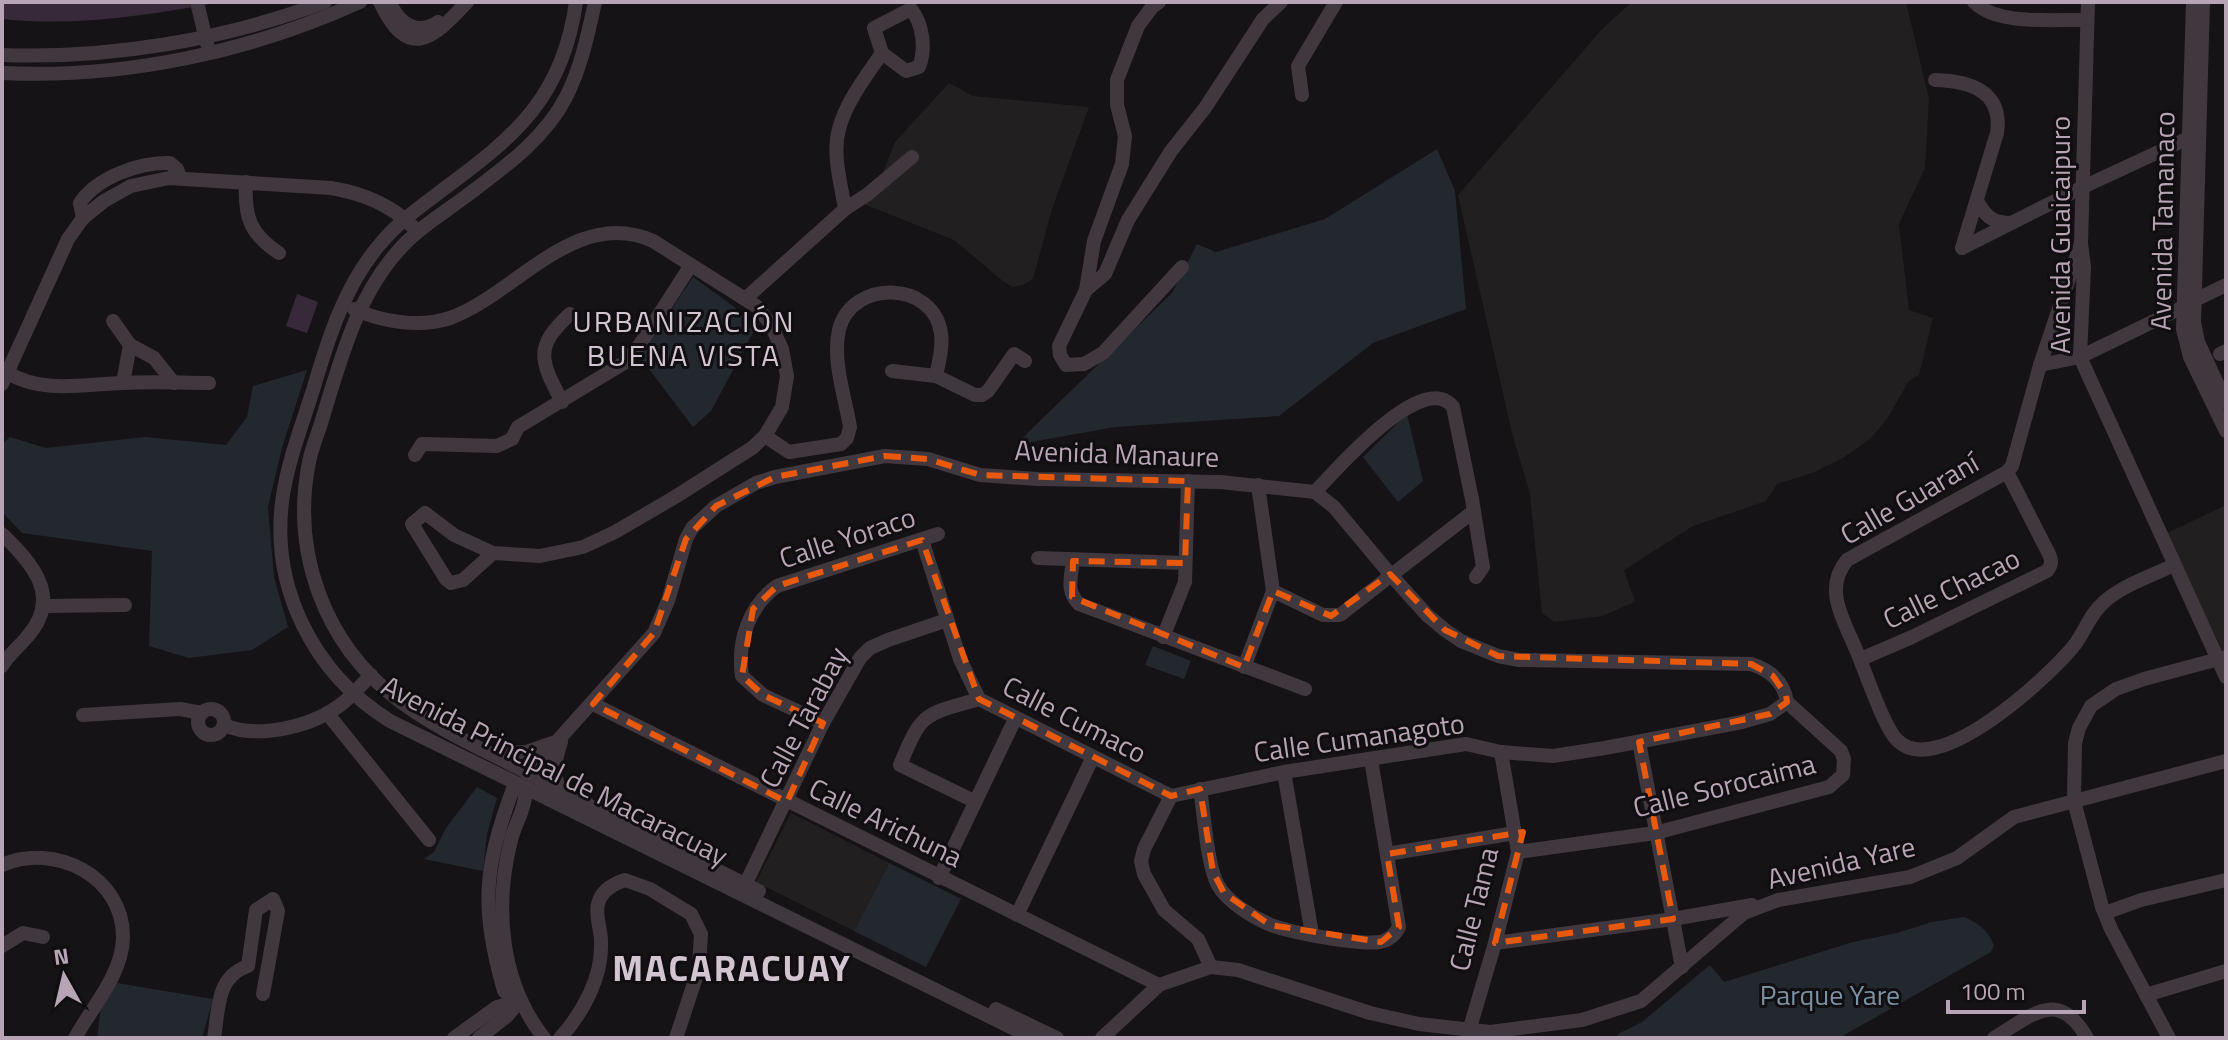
<svg xmlns="http://www.w3.org/2000/svg" width="2228" height="1040" font-family="'Titillium Web',sans-serif">
  <rect width="100%" height="100%" fill="#151315"/>
  <!-- built -->
  <g fill="#221f21">
    <polygon points="1632,2 1906,2 1929,99 1925,168 1899,224 1909,310 1933,318 1919,375 1909,381 1887,419 1870,439 1843,458 1812,473 1777,484 1766,501 1693,526 1624,570 1635,602 1602,616 1554,622 1542,613 1530,494 1512,433 1458,195 1603,28"/>
    <polygon points="949,83 973,96 1089,107 1052,209 1033,279 1023,285 1013,287 1004,282 954,240 864,204 870,198 884,170 895,142"/>
    <polygon points="2226,505 2226,650 2222,650 2165,534"/>
    <polygon points="791,813 889,863 854,931 756,882"/>
  </g>
  <!-- green -->
  <g fill="#23282e">
    <polygon points="1437,149 1455,191 1466,309 1373,343 1279,416 1115,427 1015,445 1172,293 1197,244 1216,252 1325,219"/>
    <polygon points="693,277 733,306 756,327 711,411 693,427 640,357"/>
    <polygon points="307,370 282,448 268,507 274,577 288,627 252,650 189,658 149,646 152,551 22,533 2,512 2,444 10,437 46,448 145,437 226,445 247,417 253,386"/>
    <polygon points="1407,414 1423,481 1398,502 1363,457"/>
    <polygon points="1153,646 1191,661 1184,679 1145,665"/>
    <polygon points="477,787 497,798 487,834 483,871 424,859 434,852 446,828"/>
    <polygon points="889,863 961,899 926,967 854,931"/>
    <path d="M1964,917c15,7 23,12 30,28l-3,7 -152,86h-223l2,-4 24,-12 68,-57 14,17 129,-40 44,-9 35,-11z"/>
    <polygon points="117,983 213,999 202,1038 97,1038 101,1007"/>
  </g>
  <!-- water -->
  <g fill="#37293a">
    <path d="M2,2h220c-74,13 -145,25 -220,17z"/>
    <polygon points="297,294 318,302 307,333 286,326"/>
  </g>
  <g fill="none" stroke-linecap="round" stroke-linejoin="round">
    <!-- minor -->
    <g stroke="#40383e" stroke-width="14">
      <polyline points="197,2 207,44"/>
      <path d="M380,2c28,59 52,38 87,0"/>
      <path d="M576,2c-13,94 -59,133 -131,186 -22,17 -46,33 -64,55 -36,41 -53,96 -68,147 -11,35 -24,68 -30,105 -14,91 30,178 107,226l643,317"/>
      <path d="M595,2c-7,32 -14,66 -29,95 -21,42 -64,72 -101,100 -23,17 -48,32 -67,54 -42,47 -58,111 -76,169 -4,14 -10,27 -13,42 -18,90 15,181 88,237 40,31 90,52 135,76 74,41 151,78 227,116"/>
      <polyline points="1159,2 1152,7 1138,26 1117,80 1117,105 1125,136 1122,164 1094,241 1086,290 1059,346 1060,355 1066,365 1084,364 1103,353 1182,267"/>
      <path d="M1974,2c23,24 80,17 113,18"/>
      <polyline points="2088,2 2081,243 2084,267 2080,357 2226,677"/>
      <polyline points="2193,2 2183,329 2190,357 2226,431"/>
      <polyline points="2203,2 2194,322 2198,342 2226,403"/>
      <path d="M391,5c9,19 27,31 47,17"/>
      <path d="M2,55c108,4 222,-15 323,-53"/>
      <path d="M2,73c121,6 248,-21 358,-71"/>
      <path d="M1935,80c35,1 68,11 62,53l-35,115"/>
      <polyline points="1302,95 1298,66 1336,2"/>
      <path d="M246,182c-2,35 4,52 33,71"/>
      <path d="M1977,201c9,16 16,22 34,22"/>
      <polyline points="845,209 868,194 912,157"/>
      <path d="M83,218l-3,-15c17,-26 60,-41 90,-40l7,6 3,8"/>
      <path d="M2081,243l-41,122 -28,101 -5,6 -160,88c-23,28 -5,57 7,85 10,22 29,81 43,95 40,41 150,-62 176,-93 12,-15 16,-32 31,-45 19,-17 47,-26 70,-37"/>
      <polyline points="1962,248 2083,187 2195,135"/>
      <polyline points="1086,290 1105,274 1128,220 1171,151 1205,108 1263,19 1281,2"/>
      <path d="M745,299l100,-90c-4,-25 -13,-55 -6,-80 7,-27 27,-53 43,-76l-8,-25 37,-19c12,15 15,40 8,58l-13,4 -24,-18"/>
      <polyline points="2195,300 2226,285"/>
      <path d="M354,309c28,13 66,19 96,9 65,-23 125,-112 203,-77l103,65 14,17 12,26 5,27 -5,31 -17,29 -13,12 -77,49 -60,35 -32,15 -43,9 -47,-3 -39,-18 -29,-22 -13,11 34,55 5,4 12,-3 30,-27"/>
      <polyline points="113,321 130,345 123,383"/>
      <polyline points="130,345 154,358 174,383"/>
      <polyline points="2220,354 2226,351"/>
      <polyline points="2040,365 2080,357 2183,307"/>
      <polyline points="892,371 936,376 975,395 982,395 988,391 1014,354 1025,361"/>
      <path d="M8,373c34,21 77,11 115,10 29,-2 58,0 86,0"/>
      <path d="M2,384l66,-145 15,-21 21,-17 27,-15 38,-8 162,10c30,5 59,16 81,38"/>
      <path d="M562,402c-21,-41 -29,-54 8,-88"/>
      <path d="M765,436l24,16 52,-8 6,-6 3,-11c-5,-30 -18,-67 -11,-97 12,-51 94,-50 102,3 2,14 -2,29 -5,43"/>
      <polyline points="415,455 422,444 497,446 512,439 518,427 624,363 639,346 691,265"/>
      <path d="M1315,492c20,-21 109,-124 138,-85l19,92 11,68 -7,10"/>
      <path d="M2,534c30,29 61,63 25,103 -8,10 -18,17 -25,29"/>
      <polyline points="922,540 960,659 979,699 1171,796"/>
      <polyline points="1038,558 1185,563"/>
      <path d="M1073,561c-2,16 -7,30 6,43l226,85"/>
      <polyline points="1273,591 1323,615 1340,615 1474,511"/>
      <polyline points="43,606 125,605"/>
      <polyline points="1163,637 1185,582 1188,481"/>
      <path d="M1861,659l51,-22 135,-66c5,-6 5,-10 2,-17l-42,-82"/>
      <polyline points="1244,667 1273,591 1258,485"/>
      <polyline points="593,704 1159,985"/>
      <circle cx="211" cy="722" r="13"/>
      <polyline points="327,713 429,840"/>
      <polyline points="83,715 180,709 202,713"/>
      <path d="M823,723l-60,-28 -21,-19c-5,-35 7,-70 35,-90l161,-52"/>
      <path d="M224,725c35,15 91,1 120,-23 10,-8 18,-18 27,-27"/>
      <path d="M561,742c-6,19 -11,35 3,51"/>
      <polyline points="1639,742 1682,967"/>
      <polyline points="495,753 526,752 552,743"/>
      <polyline points="1284,772 1312,934"/>
      <path d="M527,781l8,-15 119,-133 14,-32 18,-62 6,-11 24,-22 40,-23 19,-6 110,-21 43,3 52,16 58,4 182,3 95,10 19,15 56,67 37,41 18,15 16,11 37,15 21,4 232,4c19,6 33,18 36,38"/>
      <path d="M524,787c5,16 -9,36 -13,53 -17,67 -11,142 33,198"/>
      <path d="M1200,789c4,23 7,77 18,96 9,17 36,33 53,40 21,8 88,20 109,17 9,-2 15,-7 19,-15l-28,-167"/>
      <polyline points="1171,796 1284,772 1466,744 1501,752 1553,756 1605,748 1742,722 1770,714 1787,702"/>
      <polyline points="1171,796 1144,849 1141,861 1144,874 1164,910 1198,939 1211,967"/>
      <path d="M974,801l-74,-36c22,-54 24,-50 79,-66"/>
      <polyline points="1518,852 1655,833 1829,787 1843,775 1844,759 1841,751 1787,702"/>
      <polyline points="1387,854 1515,833"/>
      <path d="M2,865c52,-23 122,11 121,73 -1,37 -31,69 -48,100"/>
      <polyline points="939,878 1015,719"/>
      <polyline points="745,885 823,723 860,658 870,648 888,640 947,620"/>
      <polyline points="2105,913 2141,900 2226,880"/>
      <polyline points="1017,915 1093,757"/>
      <polyline points="1495,943 1673,919 1752,905"/>
      <polyline points="2,946 23,933 43,937"/>
      <polyline points="2146,995 2226,971"/>
      <path d="M519,1001l-15,-10c-23,-83 -21,-121 9,-202l11,-2"/>
      <polyline points="996,1009 1057,1038"/>
      <polyline points="1469,1031 1495,943 1518,852 1501,752"/>
      <path d="M214,1038c5,-30 2,-61 34,-72l8,-56 17,-11 5,12 -15,83"/>
      <polyline points="454,1038 497,1007 519,1001"/>
      <polyline points="479,1038 507,1016 519,1002"/>
      <path d="M560,1038c23,-25 43,-62 41,-97 0,-11 -6,-26 -3,-37 3,-13 15,-20 27,-24l25,9 41,25 10,20 -2,34 -23,70"/>
      <polyline points="1102,1038 1159,985 1211,967 1238,970 1370,1013 1419,1024 1490,1032 1582,1020 1641,1001 1744,913 1778,900 1910,877 1957,858 2014,817 2226,761"/>
      <path d="M1994,1038c37,-22 64,-51 93,0"/>
      <polyline points="2169,1038 2111,929 2102,907 2074,801 2075,743 2079,728 2091,706 2116,689 2144,679 2226,657"/>
    </g>
  </g>
  <!-- marked area -->
  <path fill="none" stroke="#e8590c" stroke-width="6" stroke-dasharray="16 10" stroke-linejoin="round" d="M885,456l43,3 52,16 208,6 -3,82 -112,-2 -1,36 172,70 29,-76 58,25 59,-42 55,56 53,26 253,8 22,12 13,19 1,7 -17,12 -131,28 34,177 -178,24 28,-111 -136,22 12,73 -18,15 -111,-17 -46,-32 -11,-21 -13,-83 -29,7 -192,-97 -57,-159 -145,46 -24,23 -11,67 21,19 60,28 -36,79 -194,-98 61,-71 32,-94 30,-33 59,-29z"/>
  <g text-anchor="middle" dominant-baseline="central" stroke-width="6" stroke-linejoin="round" paint-order="stroke">
    <!-- street labels -->
    <g font-size="28" fill="#b7a4b5" stroke="#100e10">
      <text transform="translate(2162 221) rotate(-89)">Avenida Tamanaco</text>
      <text transform="translate(2059 235) rotate(-90)">Avenida Guaicaipuro</text>
      <text transform="translate(1117 453) rotate(2)">Avenida Manaure</text>
      <text transform="translate(1909 498) rotate(-30)">Calle Guaraní</text>
      <text transform="translate(847 537) rotate(-18)">Calle Yoraco</text>
      <text transform="translate(1951 588) rotate(-26)">Calle Chacao</text>
      <text transform="translate(803 717) rotate(-62)">Calle Tarabay</text>
      <text transform="translate(1075 719) rotate(27)">Calle Cumaco</text>
      <text transform="translate(1359 737) rotate(-8)">Calle Cumanagoto</text>
      <text transform="translate(555 770) rotate(27)">Avenida Principal de Macaracuay</text>
      <text transform="translate(1724 785) rotate(-14)">Calle Sorocaima</text>
      <text transform="translate(886 822) rotate(26)">Calle Arichuna</text>
      <text transform="translate(1841 862) rotate(-13)">Avenida Yare</text>
      <text transform="translate(1473 909) rotate(-76)">Calle Tama</text>
    </g>
    <!-- park labels -->
    <g font-size="28" fill="#7a90a3" stroke="#100e10">
      <text x="1830" y="994">Parque Yare</text>
    </g>
    <!-- neighbourhood labels -->
    <g font-size="30" letter-spacing="2" fill="#d2c5d1" stroke="#100e10">
      <text x="684" y="321">URBANIZACIÓN<tspan x="684" dy="34">BUENA VISTA</tspan></text>
    </g>
    <!-- district labels -->
    <g font-size="36" font-weight="bold" letter-spacing="2" fill="#d2c5d1" stroke="#100e10">
      <text x="732" y="967">MACARACUAY</text>
    </g>
  </g>
  <!-- border -->
  <rect width="2228" height="1040" fill="none" stroke="#b7a4b5" stroke-width="8"/>
  <!-- north arrow -->
  <g transform="translate(64 976) rotate(352)" stroke="#100e10" stroke-width="6" paint-order="stroke">
  <path d="M0-6L14 30L0 20L-14 30Z" fill="#b7a4b5"/>
  <text y="-12" font-size="22" font-weight="bold" text-anchor="middle" fill="#b7a4b5">N</text>
  </g>
  <!-- scale -->
  <path d="M1948 1000v12h136v-12" fill="none" stroke="#b7a4b5" stroke-width="4"/>
  <text x="1960" y="1000" font-size="24" fill="#b7a4b5" stroke="#100e10" stroke-width="6" paint-order="stroke">100 m</text>
</svg>
